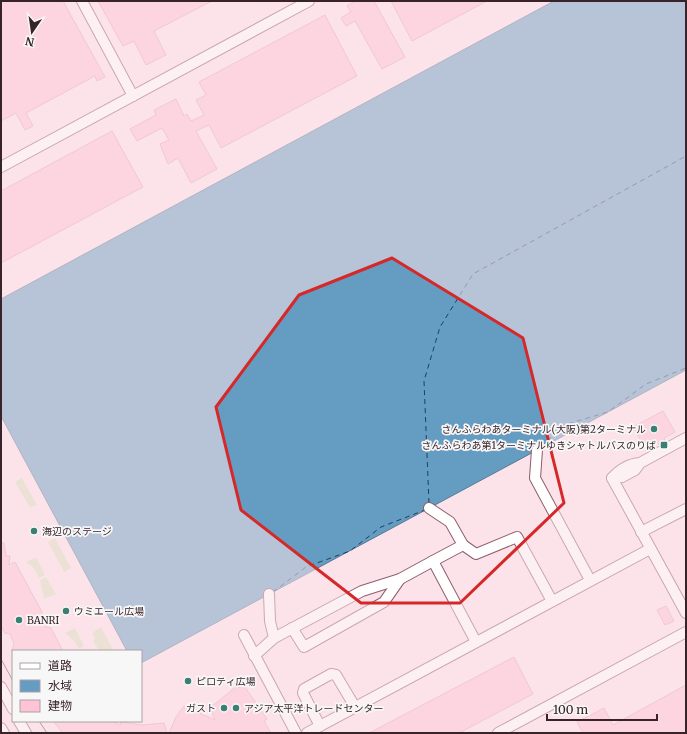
<svg xmlns="http://www.w3.org/2000/svg" width="687" height="734" font-family="Merriweather,'Noto Sans JP',serif">
  <rect width="100%" height="100%" fill="#fce3e9"/>
  <!-- green -->
  <g fill="#d7e1bd">
    <polygon points="22,478 37,505 30,508 15,482"/>
    <polygon points="55,538 71,568 64,572 48,542"/>
    <polygon points="36,557 45,575 39,578 34,568 26,562"/>
    <polygon points="46,577 56,594 44,599 40,580"/>
    <polygon points="101,627 114,651 99,651 93,640 95,638 92,633"/>
    <polygon points="75,628 84,646 79,649 75,642 65,633"/>
  </g>
  <!-- water -->
  <polygon fill="#659cc2" stroke="#587894" points="554,1 686,1 686,370 141,663 141,651 127,651 1,416 1,299"/>
  <g fill="none" stroke-linecap="round" stroke-linejoin="round">
    <!-- ferry -->
    <g stroke="#18435f" stroke-width="1" stroke-dasharray="5 4" stroke-linecap="butt">
      <polyline points="541,447 564,425 608,412 646,384 686,368"/>
      <polyline points="429,503 424,381 440,327 473,274 686,156"/>
      <polyline points="273,592 306,567 350,551 381,527 425,510"/>
    </g>
  </g>
  <!-- building -->
  <g fill="#fec3d4" stroke="#e1a7b8">
    <polygon points="1,1 63,1 105,77 97,81 95,76 26,113 33,126 25,130 16,113 1,121"/>
    <polygon points="98,1 212,1 154,31 166,55 146,65 134,41 123,46"/>
    <polygon points="355,1 374,1 405,57 382,69 355,21 346,26 341,18 351,12 347,6"/>
    <polygon points="391,1 487,1 412,41"/>
    <polygon points="325,15 357,76 221,148 209,125 196,131 217,169 191,183 178,158 168,164 160,144 169,140 162,128 137,141 130,129 156,115 154,110 176,99 184,116 187,114 191,121 204,115 196,100 206,95 199,82"/>
    <polygon points="112,131 143,187 1,263 1,191"/>
    <polygon points="663,411 675,432 664,438 666,442 659,445 657,441 645,448 633,427"/>
    <polygon points="1,543 4,543 6,556 10,556 9,565 15,562 42,612 41,617 46,627 51,628 63,651 12,651 14,643 10,634 5,633 1,626"/>
    <polygon points="666,606 674,621 665,625 657,610"/>
    <polygon points="514,657 533,694 459,733 369,733"/>
    <polygon points="243,684 267,719 264,721 271,733 169,733 176,717 184,706 215,720 210,708 237,686 239,688"/>
    <polygon points="686,685 686,733 583,733 577,722 604,708 613,725"/>
    <polygon points="53,721 112,721 120,725 121,722 142,725 164,723 167,733 63,733"/>
  </g>
  <g fill="none" stroke-linecap="round" stroke-linejoin="round">
    <!-- minor casing -->
    <g stroke="#915d6d" stroke-width="12">
      <g id="minor">
        <polyline points="82,1 133,96"/>
        <polyline points="1,167 309,1"/>
        <polyline points="537,450 535,478 590,580"/>
        <path d="M640,463c-12,1 -20,6 -28,15l10,-1 13,-7 5,-7 46,-25"/>
        <polyline points="612,478 686,613"/>
        <polyline points="429,508 450,522 463,545"/>
        <polyline points="641,532 686,509"/>
        <polyline points="433,561 463,545 476,554 517,537 552,601"/>
        <polyline points="292,628 304,647 384,602 400,579"/>
        <polyline points="244,635 296,733"/>
        <polyline points="274,638 362,591 400,579 433,561 476,642"/>
        <polyline points="254,656 274,638 270,621 269,594"/>
        <polyline points="1,687 13,709"/>
        <polyline points="19,721 26,733"/>
        <polyline points="320,726 303,693 304,689 331,674 336,675 355,707"/>
        <polyline points="1,728 4,733"/>
        <polyline points="307,733 650,549"/>
        <polyline points="498,733 686,632"/>
      </g>
    </g>
    <!-- minor -->
    <use href="#minor" stroke="#fff" stroke-width="10"/>
    <!-- tram -->
    <g stroke="#604950" stroke-width="1">
      <polyline points="1,659 13,681"/>
      <polyline points="39,721 47,733"/>
    </g>
  </g>
  <!-- marked area -->
  <path d="M0 0H687V734H0ZM392,258l131,80 41,165 -104,100h-99l-120,-93 -25,-103 83,-112z" fill="#fce3e9" fill-opacity=".55" fill-rule="evenodd"/>
  <path fill="none" stroke="#d62828" stroke-width="3" stroke-linejoin="round" d="M392,258l131,80 41,165 -104,100h-99l-120,-93 -25,-103 83,-112z"/>
  <!-- markers -->
  <g fill="#3b7e72" stroke="#f7f7f7" stroke-width="1.5">
    <circle cx="654" cy="429" r="4"/>
    <rect x="660" y="441" width="8" height="8" rx="2"/>
    <circle cx="34" cy="531" r="4"/>
    <circle cx="66" cy="611" r="4"/>
    <circle cx="19" cy="620" r="4"/>
    <circle cx="188" cy="681" r="4"/>
    <circle cx="224" cy="708" r="4"/>
    <circle cx="236" cy="708" r="4"/>
  </g>
  <g text-anchor="middle" dominant-baseline="central" stroke-width="3.5" stroke-linejoin="round" paint-order="stroke">
    <!-- poi labels -->
    <g font-size="10" fill="#39232a" stroke="#f7f7f7" text-anchor="start">
      <text x="646" y="429" text-anchor="end">さんふらわあターミナル(大阪)第2ターミナル</text>
      <text x="656" y="445" text-anchor="end">さんふらわあ第1ターミナルゆきシャトルバスのりば</text>
      <text x="42" y="531">海辺のステージ</text>
      <text x="74" y="611">ウミエール広場</text>
      <text x="27" y="620">BANRI</text>
      <text x="196" y="681">ピロティ広場</text>
      <text x="216" y="708" text-anchor="end">ガスト</text>
      <text x="244" y="708">アジア太平洋トレードセンター</text>
    </g>
  </g>
  <!-- border -->
  <rect width="687" height="734" fill="none" stroke="#39232a" stroke-width="4"/>
  <!-- legend -->
  <rect x="12" y="650" width="130" height="72" fill="#f7f7f7" stroke="#aba2a5"/>
  <rect x="20" y="663" width="20" height="6" fill="#ffffff" stroke="#aba2a5"/>
  <text x="48" y="670" font-size="12" fill="#39232a">道路</text>
  <rect x="20" y="680" width="20" height="12" fill="#659cc2" stroke="#aba2a5"/>
  <text x="48" y="690" font-size="12" fill="#39232a">水域</text>
  <rect x="20" y="700" width="20" height="12" fill="#fec3d4" stroke="#aba2a5"/>
  <text x="48" y="710" font-size="12" fill="#39232a">建物</text>
  <!-- north arrow -->
  <g transform="translate(32 32) rotate(193)" stroke="#f7f7f7" stroke-width="3" paint-order="stroke">
  <path d="M0-3L7 15L0 10L-7 15Z" fill="#39232a"/>
  <text y="-6" font-size="11" font-weight="bold" text-anchor="middle" fill="#39232a">N</text>
  </g>
  <!-- scale -->
  <path d="M547 714v6h110v-6" fill="none" stroke="#39232a" stroke-width="2"/>
  <text x="553" y="714" font-size="12" fill="#39232a" stroke="#f7f7f7" stroke-width="3" paint-order="stroke">100 m</text>
</svg>
